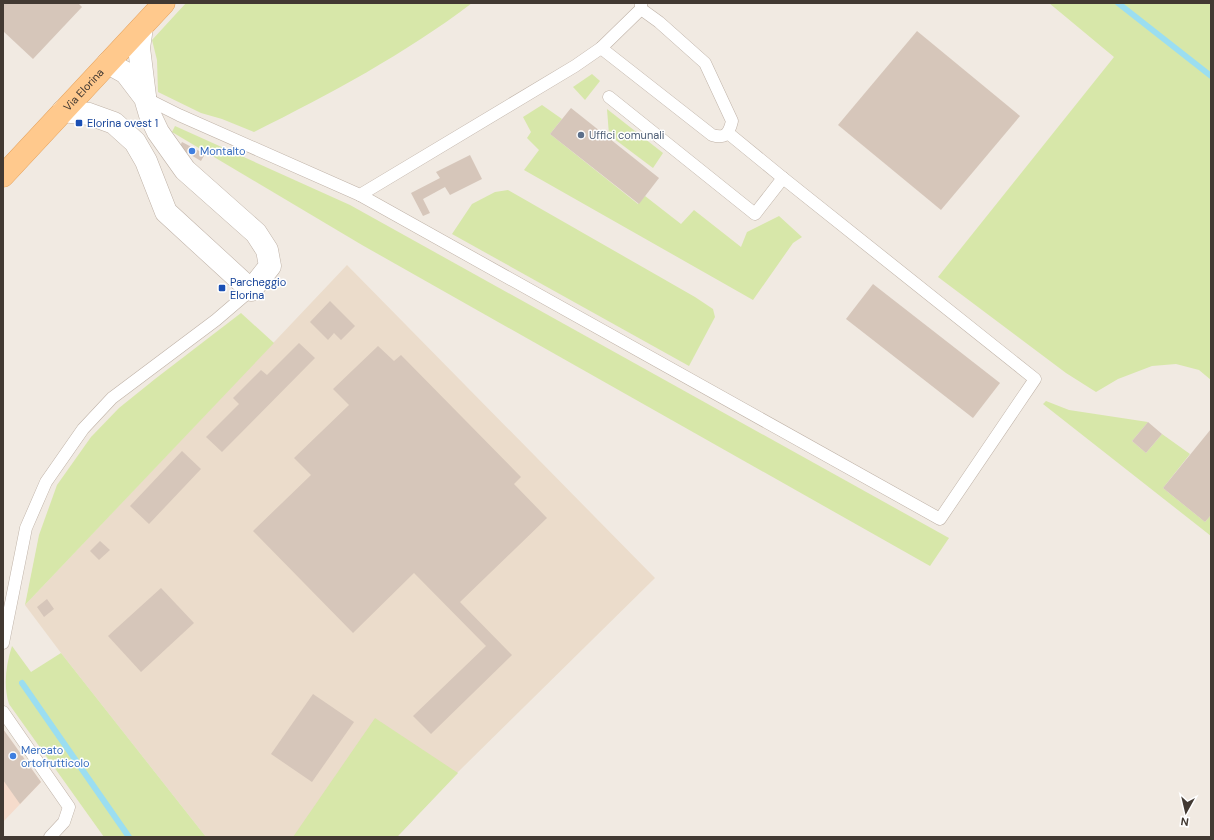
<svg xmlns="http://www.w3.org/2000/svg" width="1214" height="840" font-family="'DM Sans',sans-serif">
  <rect width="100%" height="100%" fill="#f1eae2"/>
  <!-- commercial -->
  <polygon fill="#f5dbcb" points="3,729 41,782 3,822"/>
  <!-- education -->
  <polygon fill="#ebdccb" points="347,265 655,578 458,772 397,837 206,837 61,653 25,605"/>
  <!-- green -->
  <g fill="#d7e7a9">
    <path d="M186,3h286c-67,51 -142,91 -218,129l-32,-13 -21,-6 -43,-21 -1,-32 -5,-20z"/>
    <polygon points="1049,3 1211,3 1211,380 1199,370 1176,364 1152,366 1118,379 1096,392 1066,373 938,277 1114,57"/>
    <polygon points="592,74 600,81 585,100 573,87"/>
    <polygon points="542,105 562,119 550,134 638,204 645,196 681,224 694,210 741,247 747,232 779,216 802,237 793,243 753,300 524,170 539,150 527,138 531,132 523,117"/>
    <polygon points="607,109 663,153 653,168 609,135"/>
    <polygon points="175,126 350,205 949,538 930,566 362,245 172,132"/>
    <polygon points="508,190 695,297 713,309 715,317 689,366 452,234 472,204 495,192"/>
    <polygon points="241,313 274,343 25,605 39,535 57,485 91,437 119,408 155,379"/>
    <polygon points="1046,401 1069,410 1148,422 1132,441 1146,453 1162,434 1190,454 1163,488 1205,522 1211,515 1211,536 1043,404"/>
    <path d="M12,646l19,26 30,-19 145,184h-102l-95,-133c-6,-19 -3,-39 3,-58z"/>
    <polygon points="375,718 458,773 397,837 293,837"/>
  </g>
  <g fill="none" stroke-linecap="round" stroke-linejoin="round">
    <!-- stream -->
    <g stroke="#9bdef1" stroke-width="6">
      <polyline points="1118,3 1211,76"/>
      <polyline points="22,683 129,837"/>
    </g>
  </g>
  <!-- building -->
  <g fill="#d6c6ba">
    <polygon points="3,3 78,3 82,7 33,59 3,31"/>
    <polygon points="917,31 1020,116 941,210 838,125"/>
    <polygon points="571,108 659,178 639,204 550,134"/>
    <polygon points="182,142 205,154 201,161 179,148"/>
    <polygon points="470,155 482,179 450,195 445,187 423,199 430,213 423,216 411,193 440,178 436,172"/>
    <polygon points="873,284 1000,383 973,418 846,319"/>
    <polygon points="330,301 355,326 341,340 334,333 328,340 310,322"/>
    <polygon points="299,343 315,358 222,452 206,437 239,404 233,398 261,370 267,375"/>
    <polygon points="378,346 394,361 401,355 521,477 514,484 547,518 460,602 512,655 431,734 413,716 486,646 414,573 353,633 253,531 311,475 294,458 349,405 333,389"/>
    <polygon points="1148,422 1162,434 1146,453 1132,441"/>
    <polygon points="1211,429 1211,515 1205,522 1163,488"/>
    <polygon points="182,451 201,469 149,524 130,506"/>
    <polygon points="100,541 110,550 99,560 90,551"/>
    <polygon points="161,588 194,623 141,672 108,636"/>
    <polygon points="47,599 54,609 44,617 37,607"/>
    <polygon points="313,694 354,722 312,782 271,754"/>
    <polygon points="3,729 41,782 20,804 3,780"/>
  </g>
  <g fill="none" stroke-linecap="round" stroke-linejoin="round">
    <!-- lane casing -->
    <g stroke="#bfb2a7" stroke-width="13">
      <g id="lane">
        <path d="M601,48l111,87c13,4 17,-1 20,-14l-27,-58 -46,-41 -18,-13"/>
        <polyline points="609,97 755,214 783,178"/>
        <polyline points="145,98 179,115 360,195 575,66 601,48 641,9 641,3"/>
        <polyline points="360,195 940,519 1035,379 783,178 728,133"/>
        <polyline points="3,643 26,528 46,482 83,429 112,398 216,320 251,290"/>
        <polyline points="3,712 69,807 64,822 50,837"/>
      </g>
    </g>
    <!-- street casing -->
    <g stroke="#bfb2a7" stroke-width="23">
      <g id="street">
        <polyline points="142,27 139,48 145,96"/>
        <polyline points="63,111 89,114 114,123 135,142 146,161 166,212 251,290 270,266 267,250 256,233 185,170 158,132 150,115 145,98 126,73 108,63"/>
      </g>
    </g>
    <!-- primary casing -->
    <g stroke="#e5a25c" stroke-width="23">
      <g id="primary">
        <path id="s1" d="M3,176l161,-173"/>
      </g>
    </g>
    <!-- lane -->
    <use href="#lane" stroke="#fff" stroke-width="12"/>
    <!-- street -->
    <use href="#street" stroke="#fff" stroke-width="22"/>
    <!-- primary -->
    <use href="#primary" stroke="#ffc98d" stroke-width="22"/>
  </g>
  <!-- markers -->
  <g fill="#1a4fb4" stroke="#fff" stroke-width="1.5">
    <rect x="75" y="119" width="8" height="8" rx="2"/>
    <rect x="218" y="284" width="8" height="8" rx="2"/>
  </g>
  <circle fill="#5c6f8a" stroke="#fff" stroke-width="1.5" cx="581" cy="135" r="4"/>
  <g fill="#3f7fe0" stroke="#fff" stroke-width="1.5">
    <circle cx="192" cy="151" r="4"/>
    <circle cx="13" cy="756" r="4"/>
  </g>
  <g text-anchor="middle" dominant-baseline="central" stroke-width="3" stroke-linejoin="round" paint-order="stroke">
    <!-- street labels -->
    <g font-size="11" fill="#423932" stroke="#fff">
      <text stroke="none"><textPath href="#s1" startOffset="118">Via Elorina</textPath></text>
    </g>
    <!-- transit labels -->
    <g font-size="11" fill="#164399" stroke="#fff" text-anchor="start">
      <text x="87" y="123">Elorina ovest 1</text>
      <text x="230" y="282">Parcheggio<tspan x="230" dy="13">Elorina</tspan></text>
    </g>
    <!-- service labels -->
    <g font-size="11" fill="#4e5e75" stroke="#fff" text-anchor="start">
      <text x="589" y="135">Uffici comunali</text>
    </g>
    <!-- shop labels -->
    <g font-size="11" fill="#366cbe" stroke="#fff" text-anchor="start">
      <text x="200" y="151">Montalto</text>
      <text x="21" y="750">Mercato<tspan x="21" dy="13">ortofrutticolo</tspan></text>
    </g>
  </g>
  <!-- border -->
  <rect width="1214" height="840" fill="none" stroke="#423932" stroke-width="8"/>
  <!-- north arrow -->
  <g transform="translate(1186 812) rotate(188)" stroke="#ffffff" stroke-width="3" paint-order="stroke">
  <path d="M0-3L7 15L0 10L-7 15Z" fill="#423932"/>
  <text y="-6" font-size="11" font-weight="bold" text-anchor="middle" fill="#423932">N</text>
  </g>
</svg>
